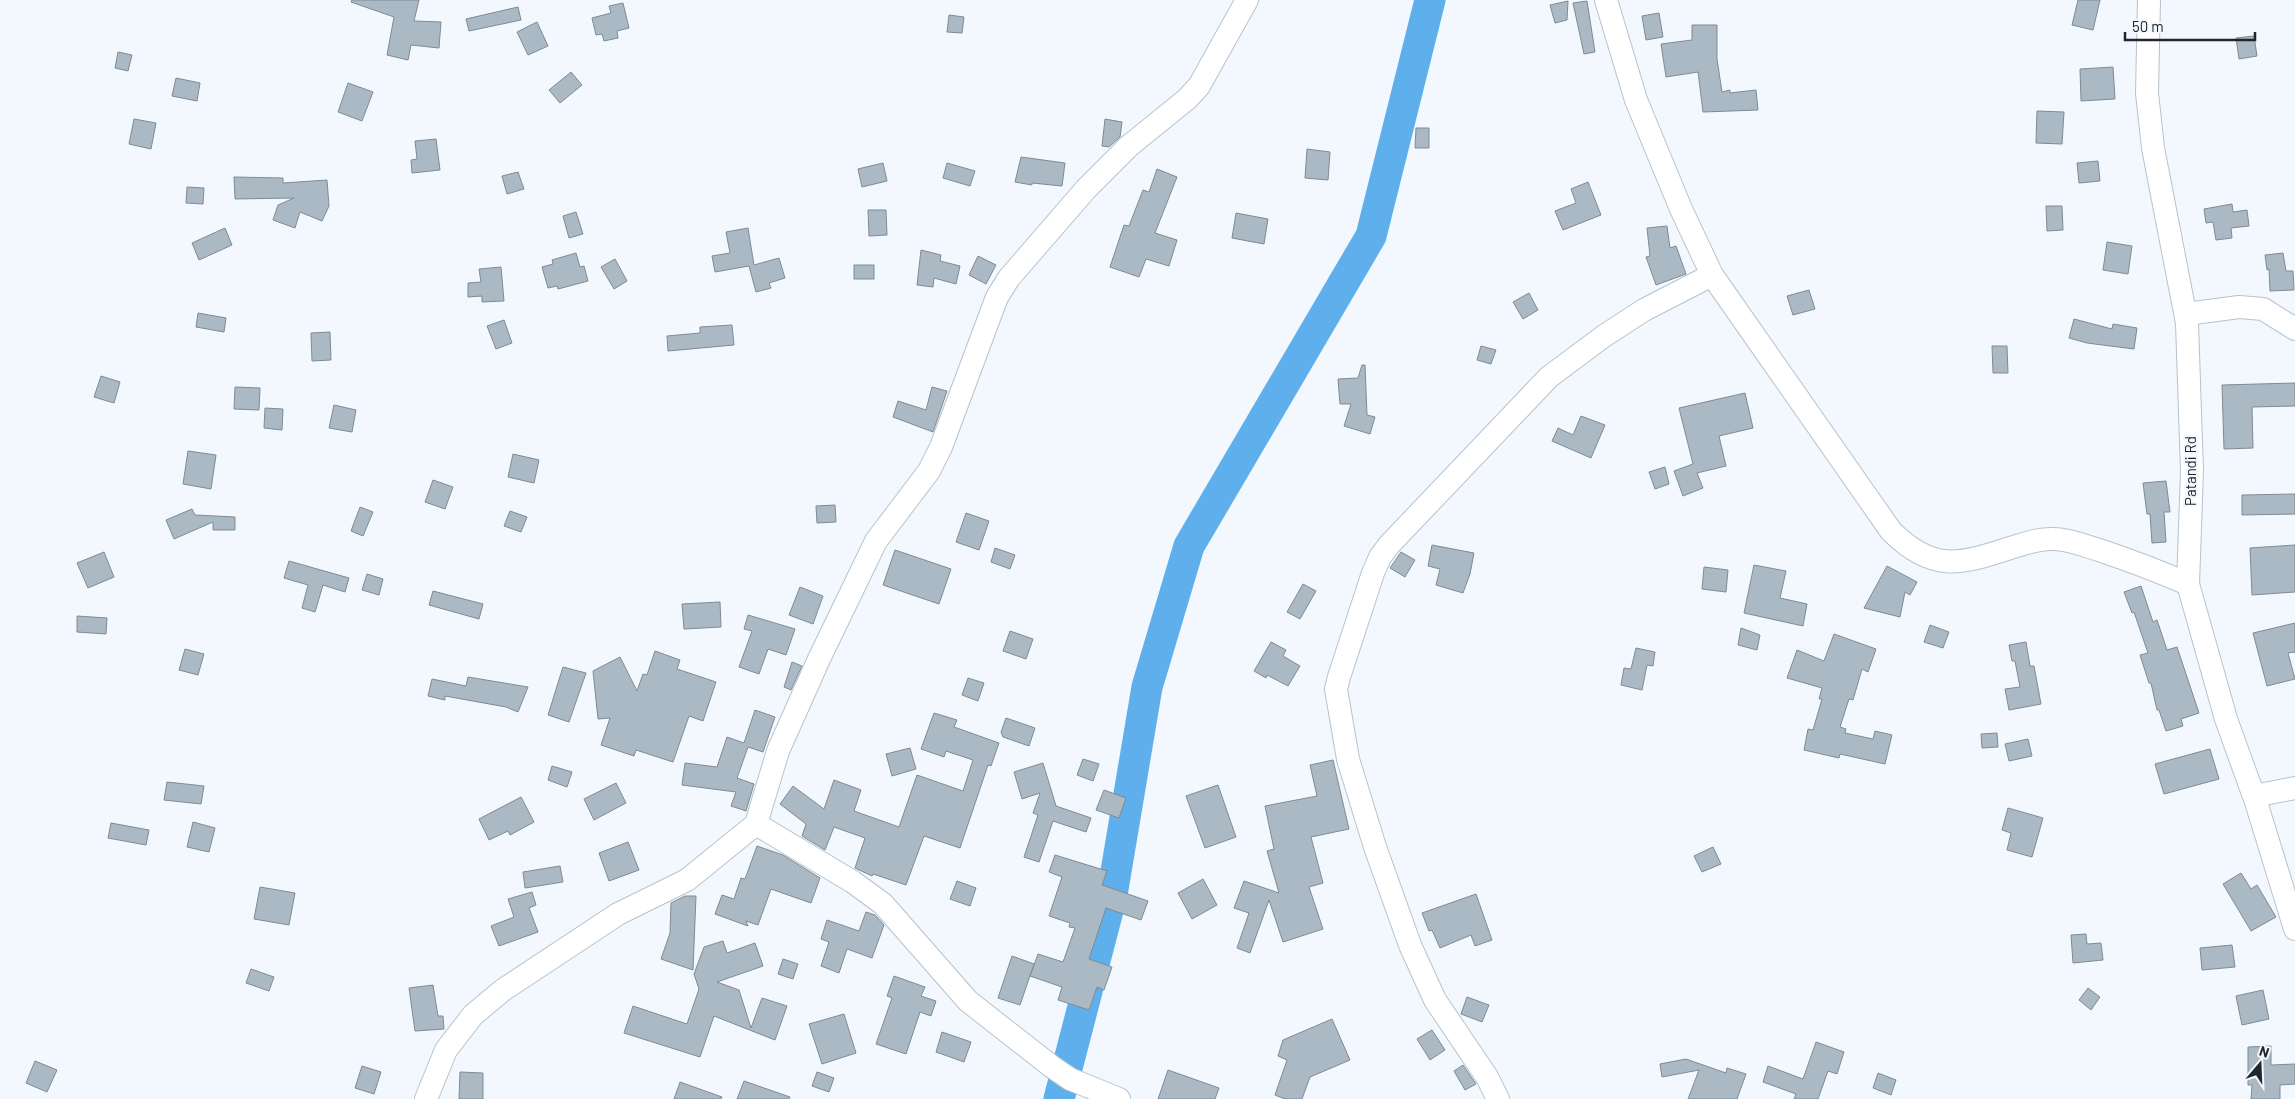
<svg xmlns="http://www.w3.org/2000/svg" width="2295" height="1099" font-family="Barlow,sans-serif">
  <rect width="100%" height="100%" fill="#f2f8fd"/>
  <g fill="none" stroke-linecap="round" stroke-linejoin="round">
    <!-- river -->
    <polyline stroke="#5eafec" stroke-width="31" points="1059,1099 1112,895 1147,687 1189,546 1371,236 1430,0"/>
  </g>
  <!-- building -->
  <g fill="#abb9c4" stroke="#7e8b95">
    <polygon points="352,0 419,0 414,21 441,22 439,48 411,45 408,60 387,55 394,17 351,2"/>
    <polygon points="2078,0 2100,0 2093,30 2072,25"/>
    <polygon points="1568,1 1567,20 1555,23 1550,5"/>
    <polygon points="1587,1 1595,52 1584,54 1573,3"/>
    <polygon points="623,3 629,28 617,31 618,38 604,41 602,34 596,35 592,18 611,13 609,6"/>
    <polygon points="518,7 521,20 469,31 466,19"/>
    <polygon points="1659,13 1663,37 1646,40 1642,16"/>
    <polygon points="949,15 964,17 962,33 947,32"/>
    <polygon points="537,22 548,46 528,55 517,32"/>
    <polygon points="1692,25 1717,25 1717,59 1722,92 1730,90 1730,93 1756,90 1758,110 1703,112 1698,72 1666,77 1661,44 1692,40"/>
    <polygon points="2254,36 2257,56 2239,59 2236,38"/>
    <polygon points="118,52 132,55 128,71 115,68"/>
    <polygon points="2113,67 2115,99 2081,101 2080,69"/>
    <polygon points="571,72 582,85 560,103 549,90"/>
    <polygon points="176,78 200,83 197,101 172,96"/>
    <polygon points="348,83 373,92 362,121 338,112"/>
    <polygon points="2037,111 2064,112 2062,144 2036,143"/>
    <polygon points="134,119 156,123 151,149 129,144"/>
    <polygon points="1105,119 1122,122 1120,137 1109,147 1102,146"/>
    <polygon points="1416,128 1429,128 1429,148 1415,148"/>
    <polygon points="436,139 440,170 412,173 411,160 417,159 415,141"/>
    <polygon points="1307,149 1330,152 1328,180 1305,178"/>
    <polygon points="1021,157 1065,163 1062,186 1032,183 1032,185 1015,182"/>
    <polygon points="2098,161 2100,181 2079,183 2077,163"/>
    <polygon points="883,163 887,181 862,187 858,169"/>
    <polygon points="947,163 975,171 970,186 943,178"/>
    <polygon points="1157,169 1177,177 1155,233 1177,240 1169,266 1146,259 1139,277 1110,267 1124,225 1129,226 1143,190 1149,192"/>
    <polygon points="518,172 524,189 507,194 502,176"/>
    <polygon points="234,177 283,178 283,183 327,180 329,206 322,221 300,212 295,228 273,220 278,205 294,198 235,199"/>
    <polygon points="1588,182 1601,215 1563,230 1555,211 1576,203 1571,189"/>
    <polygon points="187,187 204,188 203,204 186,203"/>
    <polygon points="2232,204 2233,212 2247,210 2249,226 2231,228 2232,238 2216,240 2213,222 2206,223 2204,209"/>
    <polygon points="2046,206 2062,206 2063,230 2047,231"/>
    <polygon points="868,210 886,210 887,235 869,236"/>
    <polygon points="576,212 583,234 569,238 563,216"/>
    <polygon points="1236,213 1268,219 1264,244 1232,238"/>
    <polygon points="1667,226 1670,248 1676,246 1686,274 1656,285 1646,257 1650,256 1647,228"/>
    <polygon points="225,228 232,245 199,260 192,243"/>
    <polygon points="748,228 754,265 779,258 785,278 769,283 771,288 756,292 749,266 715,272 712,256 730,253 726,232"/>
    <polygon points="2107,242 2132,246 2128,274 2103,270"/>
    <polygon points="921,250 941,255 940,261 960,266 956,284 934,278 933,287 917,285"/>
    <polygon points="576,253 580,267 584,266 588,281 558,289 557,286 548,288 542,267 553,264 552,260"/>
    <polygon points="2283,253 2286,271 2293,271 2294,290 2270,291 2269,269 2267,270 2265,255"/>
    <polygon points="978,256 996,265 986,284 969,275"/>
    <polygon points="615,259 627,281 614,289 601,267"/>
    <rect x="854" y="265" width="20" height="14"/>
    <polygon points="501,267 504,301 482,302 482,296 468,297 468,283 481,282 479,269"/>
    <polygon points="1809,290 1815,309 1793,315 1787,296"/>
    <polygon points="1529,293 1538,310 1523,319 1513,302"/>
    <polygon points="198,313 226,318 224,332 196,327"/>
    <polygon points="2074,319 2112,329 2113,324 2137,328 2134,349 2087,343 2069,338"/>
    <polygon points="504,320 512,343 496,349 487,326"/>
    <polygon points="732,325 734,345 668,351 667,336 700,333 700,327"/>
    <polygon points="330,332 331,360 312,361 311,333"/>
    <polygon points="1481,346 1496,350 1491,364 1477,360"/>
    <polygon points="1992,346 2007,346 2008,373 1993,373"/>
    <polygon points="1362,365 1365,365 1367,415 1375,417 1370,434 1344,426 1351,404 1340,404 1338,379 1358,378"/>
    <polygon points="101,376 120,382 114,403 94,397"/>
    <polygon points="2295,383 2295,406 2252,407 2253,448 2224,449 2222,385"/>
    <polygon points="235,387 260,388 259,410 234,409"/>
    <polygon points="932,387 947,391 933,432 893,417 898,401 926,410"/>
    <polygon points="1745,393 1753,428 1719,436 1726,466 1697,473 1703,488 1683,496 1674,471 1693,464 1679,408"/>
    <polygon points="334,405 356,410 352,432 329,428"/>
    <polygon points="265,408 283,409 282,430 264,428"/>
    <polygon points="1581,416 1605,425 1591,458 1552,441 1558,428 1573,435"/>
    <polygon points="188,451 216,455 211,489 183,484"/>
    <polygon points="513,454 539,460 534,483 508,477"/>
    <polygon points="1665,467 1669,484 1655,489 1649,472"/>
    <polygon points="433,480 453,487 445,509 425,502"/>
    <polygon points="2166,481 2170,512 2164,512 2166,542 2152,543 2150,514 2147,514 2143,483"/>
    <polygon points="2295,494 2295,514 2242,515 2242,495"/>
    <polygon points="835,505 836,522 817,523 816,506"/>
    <polygon points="360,507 373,512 363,536 351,531"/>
    <polygon points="192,509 195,515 235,517 235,530 213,530 213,522 174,539 166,520"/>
    <polygon points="510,511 527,517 521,532 504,526"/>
    <polygon points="966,513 989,521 979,550 956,542"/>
    <polygon points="1432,545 1474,553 1470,574 1463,593 1436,585 1440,569 1428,566"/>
    <polygon points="2295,545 2295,592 2252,595 2250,548"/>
    <polygon points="995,548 1015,555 1010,569 991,562"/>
    <polygon points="895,550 951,569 939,604 883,585"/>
    <polygon points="104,552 114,577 88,588 77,563"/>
    <polygon points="1401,552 1415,560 1405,577 1390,568"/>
    <polygon points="289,561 349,578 345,592 323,585 315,612 302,608 308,585 284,578"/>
    <polygon points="1754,565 1786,571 1780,598 1807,604 1803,626 1744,613"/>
    <polygon points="1887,566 1917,582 1910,595 1905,592 1900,617 1864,608"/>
    <polygon points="1704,567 1728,570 1726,592 1702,589"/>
    <polygon points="367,574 383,579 379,595 362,590"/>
    <polygon points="1303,584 1316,591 1300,619 1287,612"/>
    <polygon points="2141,586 2153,622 2157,620 2167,650 2177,647 2199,713 2181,719 2183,726 2166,731 2159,710 2157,710 2151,683 2149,683 2140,655 2148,653 2134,612 2132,613 2124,592"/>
    <polygon points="800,587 823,596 813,624 789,615"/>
    <polygon points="433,591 483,604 479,619 429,605"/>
    <polygon points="720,602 721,627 684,629 682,604"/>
    <polygon points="748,615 795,629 786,655 768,649 759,674 739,667 752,631 744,629"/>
    <polygon points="77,616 107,618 106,634 77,632"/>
    <polygon points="2295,623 2295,652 2288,653 2295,679 2267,686 2253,633"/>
    <polygon points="1930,625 1949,632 1943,648 1924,642"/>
    <polygon points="1741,628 1760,635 1757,650 1738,645"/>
    <polygon points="1010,631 1033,639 1026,659 1003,651"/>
    <polygon points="1834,634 1876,649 1868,672 1862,669 1853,700 1849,699 1840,727 1846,729 1845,733 1873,739 1875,731 1892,735 1885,764 1840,754 1839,758 1804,750 1808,729 1813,730 1822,699 1819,699 1822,688 1787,678 1797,650 1824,661"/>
    <polygon points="1271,642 1286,650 1283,656 1300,666 1288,686 1267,675 1266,678 1254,671"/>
    <polygon points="2026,642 2030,666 2034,666 2041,704 2009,710 2005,689 2020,687 2015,661 2012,661 2009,645"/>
    <polygon points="1636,648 1655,652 1653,666 1647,665 1642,690 1621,685 1624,668 1631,669"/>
    <polygon points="185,649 204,654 198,675 179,670"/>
    <polygon points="655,651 680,660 677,669 716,682 703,721 689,716 673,762 636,750 634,756 601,745 610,718 598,719 593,671 620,657 637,691 643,674 647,675"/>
    <polygon points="792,662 802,666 791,690 784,687"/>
    <polygon points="563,667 586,673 569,722 548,715"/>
    <polygon points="468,677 528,687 518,712 506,707 445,696 445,700 428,696 432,679 466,686"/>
    <polygon points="968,678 984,683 978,701 962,695"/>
    <polygon points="755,710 775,717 763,752 748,747 737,778 754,784 746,811 731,806 736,792 682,785 685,763 717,767 727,737 744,743"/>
    <polygon points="934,713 957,720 954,727 999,743 991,766 988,765 960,848 924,836 906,885 873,874 872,876 855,868 865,838 834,827 825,850 802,836 806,824 780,804 793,786 824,809 834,780 861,790 854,811 899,827 917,775 963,791 973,760 946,751 944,757 921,749"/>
    <polygon points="1006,718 1035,728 1029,746 1003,737 1001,732"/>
    <polygon points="1997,733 1998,747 1982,748 1981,734"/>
    <polygon points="2028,739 2032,756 2009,761 2005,744"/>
    <polygon points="910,748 916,769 892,776 886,754"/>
    <polygon points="2210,749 2219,779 2164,794 2155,764"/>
    <polygon points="1083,759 1099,764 1093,781 1077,775"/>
    <polygon points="1333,760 1349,829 1311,837 1323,883 1309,887 1323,929 1283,942 1269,900 1250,953 1237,948 1249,913 1234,908 1244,881 1279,893 1267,851 1274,849 1265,806 1317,796 1310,765"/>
    <polygon points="1043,763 1056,806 1091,818 1086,832 1053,821 1039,862 1024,857 1038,815 1033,813 1040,793 1022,799 1014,772"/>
    <polygon points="552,766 572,772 567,787 548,780"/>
    <polygon points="167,782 204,786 201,804 164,800"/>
    <polygon points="616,783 626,803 594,820 584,799"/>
    <polygon points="1218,785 1236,837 1205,848 1186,796"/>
    <polygon points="1104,790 1126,798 1119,818 1096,810"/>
    <polygon points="521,797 534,822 510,835 508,831 489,840 479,819"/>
    <polygon points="2008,808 2043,818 2032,857 2007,850 2011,833 2002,830"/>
    <polygon points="193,822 215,828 209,852 187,847"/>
    <polygon points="111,823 149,830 146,845 108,838"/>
    <polygon points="628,842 639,870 609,881 599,853"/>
    <polygon points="757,846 783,855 820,878 811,903 771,889 758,925 746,921 748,926 715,914 722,895 734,899 741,878 745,879"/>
    <polygon points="1713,847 1721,864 1702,872 1694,856"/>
    <polygon points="1055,855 1107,871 1102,885 1148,901 1141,920 1106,908 1089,959 1112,967 1104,990 1097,987 1089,1010 1058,1000 1062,987 1030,976 1038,954 1063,962 1075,928 1069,927 1070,923 1049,916 1062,877 1049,872"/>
    <polygon points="560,866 563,882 525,888 523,872"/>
    <polygon points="2241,873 2251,889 2257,885 2276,917 2251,931 2223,884"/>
    <polygon points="1203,879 1217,905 1192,919 1178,893"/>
    <polygon points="957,881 976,888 970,906 950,899"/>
    <polygon points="260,887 295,893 289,925 254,919"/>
    <polygon points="532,892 536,905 529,908 538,932 499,946 491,926 514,917 508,899"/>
    <polygon points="1476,894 1492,940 1475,946 1471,935 1440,948 1432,930 1429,931 1422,913"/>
    <polygon points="685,896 696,896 693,970 661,959 670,933 671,903"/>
    <polygon points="866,912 875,915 884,925 872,958 847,949 839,973 821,966 829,942 821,939 827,920 859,931"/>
    <polygon points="2086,934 2087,944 2101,943 2103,960 2073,963 2071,935"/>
    <polygon points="723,941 727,953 755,943 763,966 717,982 739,990 751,1028 762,998 787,1006 775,1040 714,1016 700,1057 624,1033 633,1006 687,1024 699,989 694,974 704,947"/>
    <polygon points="2232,945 2235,967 2202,970 2200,948"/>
    <polygon points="1012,956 1034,964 1020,1005 998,998"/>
    <polygon points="783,959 798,964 793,979 778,974"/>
    <polygon points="251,969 274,977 269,991 246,983"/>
    <polygon points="894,976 925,987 921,996 936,1001 931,1016 920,1012 906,1054 876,1044 892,998 887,996"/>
    <polygon points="433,985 438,1016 443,1016 444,1029 415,1031 409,988"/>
    <polygon points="2088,988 2100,997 2091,1010 2079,1000"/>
    <polygon points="2263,990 2269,1019 2242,1025 2236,996"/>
    <polygon points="1467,997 1489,1005 1482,1022 1461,1014"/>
    <polygon points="844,1014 856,1053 822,1064 809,1024"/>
    <polygon points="1332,1019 1350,1060 1310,1077 1302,1099 1285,1099 1275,1095 1287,1060 1278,1056 1283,1040"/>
    <polygon points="1432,1030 1445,1050 1430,1060 1417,1039"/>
    <polygon points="942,1032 971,1042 964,1062 936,1052"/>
    <polygon points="1816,1042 1844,1052 1837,1074 1828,1071 1818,1099 1794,1099 1796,1094 1763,1082 1768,1066 1803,1079"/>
    <polygon points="2271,1046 2271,1065 2295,1064 2295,1084 2280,1085 2280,1099 2251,1099 2252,1085 2248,1085 2248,1047"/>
    <polygon points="1686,1059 1726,1073 1727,1068 1746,1074 1737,1099 1688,1099 1699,1070 1662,1077 1660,1064"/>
    <polygon points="35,1061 57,1070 47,1092 26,1083"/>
    <polygon points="1463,1065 1476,1084 1465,1090 1454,1071"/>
    <polygon points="362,1066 381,1072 374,1094 355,1088"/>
    <polygon points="1168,1070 1219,1088 1215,1099 1158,1099"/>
    <polygon points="460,1072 483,1073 483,1099 459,1099"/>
    <polygon points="817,1072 834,1078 829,1092 812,1086"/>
    <polygon points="1878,1073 1896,1080 1891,1095 1873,1088"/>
    <polygon points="744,1081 790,1097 789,1099 737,1099"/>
    <polygon points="680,1082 722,1097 721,1099 674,1099"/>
  </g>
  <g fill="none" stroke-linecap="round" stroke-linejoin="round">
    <!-- minor casing -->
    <g stroke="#b6c3ce" stroke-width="24">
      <g id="minor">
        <path d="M1606,0l30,100 45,109 31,66 179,256c41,41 68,34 119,17 14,-4 29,-10 44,-9 15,0 31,7 45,11 30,10 59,21 89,34"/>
        <polyline points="2149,0 2147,93 2153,148 2187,323 2192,471 2188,584 2226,719 2256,802 2295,929"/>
        <polyline points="2186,314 2239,307 2263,309 2295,329"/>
        <polyline points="2254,796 2295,788"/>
        <polyline points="756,824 853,882 883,904 968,1001 1051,1066 1070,1079 1119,1099"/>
        <polyline points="426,1099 446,1050 473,1015 503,990 618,914 687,880 756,824 778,751 819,659 876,541 929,471 941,447 997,297 1009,278 1086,189 1129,146 1187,99 1199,86 1247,0"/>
        <polyline points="1498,1099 1487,1077 1435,1000 1410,945 1375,847 1348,759 1336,689 1339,677 1373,573 1380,557 1389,545 1549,377 1604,336 1644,310 1712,275"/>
      </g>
    </g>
    <!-- minor -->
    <use href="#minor" stroke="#fff" stroke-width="22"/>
  </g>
  <g text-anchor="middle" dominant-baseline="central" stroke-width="4.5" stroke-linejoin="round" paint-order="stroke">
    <!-- street labels -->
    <g font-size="15" fill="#21262a" stroke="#f2f8fd">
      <text transform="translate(2190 471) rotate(-90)">Patandi Rd</text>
    </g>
  </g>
  <!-- north arrow -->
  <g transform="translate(2260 1064) rotate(19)" stroke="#f2f8fd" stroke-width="4" paint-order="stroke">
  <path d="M0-4L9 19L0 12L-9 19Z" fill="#21262a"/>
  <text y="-8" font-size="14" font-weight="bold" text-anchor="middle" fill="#21262a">N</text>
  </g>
  <!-- scale -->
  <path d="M2125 32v8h130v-8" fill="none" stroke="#21262a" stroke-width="2.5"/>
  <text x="2132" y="32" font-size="15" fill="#21262a" stroke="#f2f8fd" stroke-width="4" paint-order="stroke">50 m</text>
</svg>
